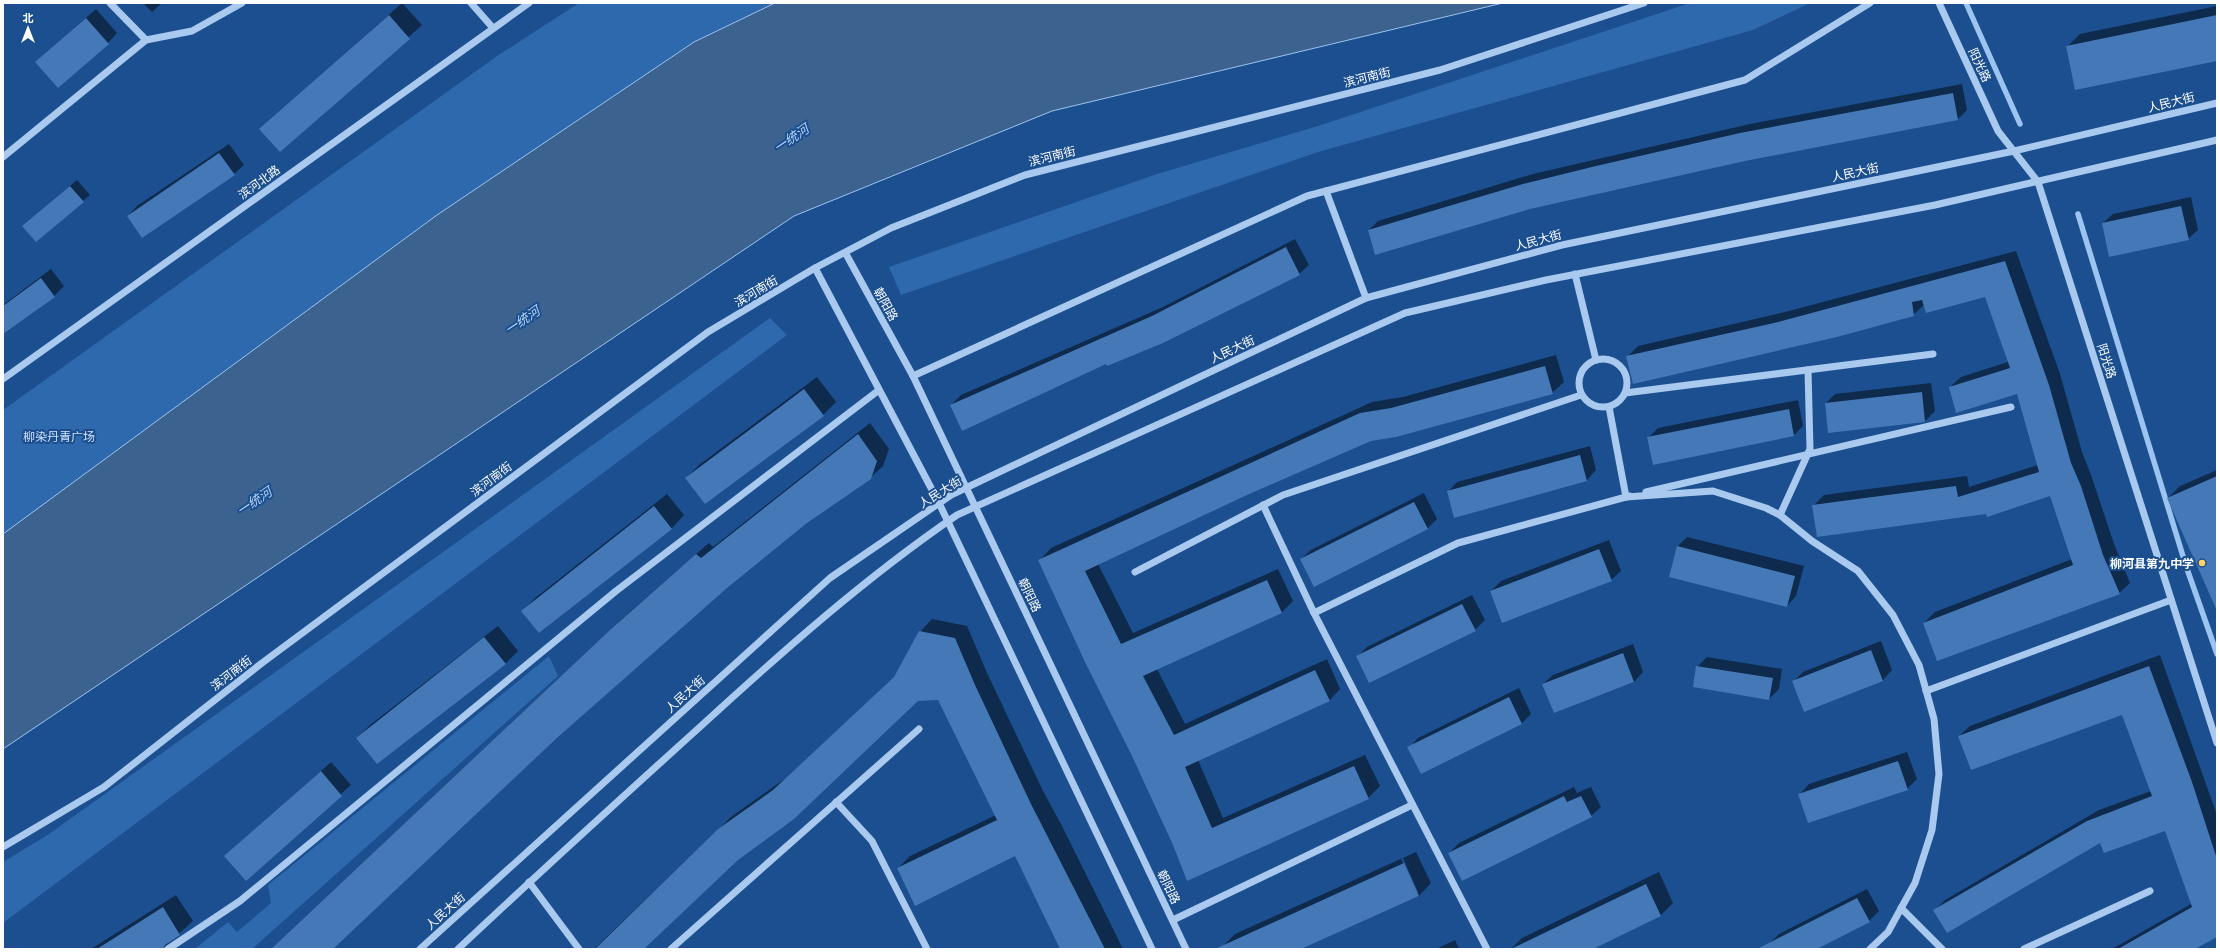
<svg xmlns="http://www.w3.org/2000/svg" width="2220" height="952" font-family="Mulish,'Noto Sans SC',sans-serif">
  <rect width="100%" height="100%" fill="#1b4f8f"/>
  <!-- green -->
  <g fill="#2e69ad">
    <polygon points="579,3 775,3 694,42 3,541 3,410 497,56"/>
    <polygon points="1690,3 1810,3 1753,30 1318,152 901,295 889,267 1157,174 1318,126"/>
    <polygon points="770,318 787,335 3,923 3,862 49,834"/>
    <polygon points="549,656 558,676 252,949 195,949 228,922 237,932 271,903 268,885"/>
  </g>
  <!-- water -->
  <polygon fill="#3c6290" stroke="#9cc4f0" points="775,3 1503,3 1052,111 794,216 3,749 3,534 437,215 694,42"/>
  <!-- shadow -->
  <g fill="#0007" fill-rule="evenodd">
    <polygon points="143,3 162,3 152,12"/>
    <polygon points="402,3 422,25 280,151 261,129"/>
    <polygon points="2217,6 2217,60 2067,47 2080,34"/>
    <polygon points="96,9 117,33 108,43 46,53"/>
    <polygon points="1962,84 1967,110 1958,119 1745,160 1530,208 1369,230 1378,221 1533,174 1750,124"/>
    <polygon points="229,144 244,165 234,174 128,216 137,206"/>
    <polygon points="77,180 90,195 83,201 30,220"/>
    <polygon points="2191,197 2198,230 2188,239 2103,223 2113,214"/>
    <polygon points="1295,239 1309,265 1299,274 1107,362 951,405 961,395 1163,307"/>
    <polygon points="2016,251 2060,374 2082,452 2091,475 2114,544 2130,583 2119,593 1924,623 1935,612 2072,559 2051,495 1987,513 1813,506 1824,495 1967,476 1969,487 2038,465 2018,393 1950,387 1961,377 2008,362 1986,296 1925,304 1913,315 1627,357 1638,346 1785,312"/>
    <polygon points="51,269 64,286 54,296 3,333 3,305"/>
    <polygon points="1556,355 1564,382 1552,393 1371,440 1246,494 1098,564 1133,633 1278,569 1293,601 1282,612 1157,669 1185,724 1327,659 1340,689 1329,701 1198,760 1223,818 1365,755 1380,786 1368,798 1187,880 1174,845 1040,560 1051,548 1372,402 1403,397"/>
    <polygon points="817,377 836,402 823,415 686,478 699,465"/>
    <polygon points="1931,383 1935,411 1925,421 1829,432 1826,403 1835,394"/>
    <polygon points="1798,400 1803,426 1794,435 1648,438 1658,428"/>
    <polygon points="870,423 889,449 883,466 870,478 807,522 726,587 557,738 331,949 271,949 624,617 709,543 713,547"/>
    <polygon points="1590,446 1596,470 1587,480 1455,516 1448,492 1457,482"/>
    <polygon points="2217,470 2217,606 2168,498 2180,486"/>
    <polygon points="1424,493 1437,519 1428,528 1314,585 1301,559 1311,550"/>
    <polygon points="667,494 684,515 672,528 540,632 523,611 535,598"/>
    <polygon points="1687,537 1804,566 1796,596 1787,606 1670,576 1678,546"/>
    <polygon points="1609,540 1621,571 1611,580 1491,591 1501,581"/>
    <polygon points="1472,595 1485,620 1475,630 1357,657 1367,647"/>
    <polygon points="932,619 967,626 987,673 1043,791 1062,826 1123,949 1061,949 1016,855 898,868 910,856 996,815 938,699 918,700 737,859 642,949 594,949 731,817 786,778 896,676 920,632"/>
    <polygon points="498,626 518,651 505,664 357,738 370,725"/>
    <polygon points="1881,641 1892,670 1883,680 1805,710 1794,681 1803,672"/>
    <polygon points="1633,644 1643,672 1634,682 1554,712 1543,684 1553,675"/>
    <polygon points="2160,655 2217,815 2217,936 2193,949 2112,949 2191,904 2166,830 2101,842 1935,910 1945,900 2099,810 2151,791 2122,713 1959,736 1970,726"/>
    <polygon points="1707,657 1782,669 1779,689 1769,699 1697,667"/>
    <polygon points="1519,688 1531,714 1522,723 1409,748 1418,738"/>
    <polygon points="1907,752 1917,779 1907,789 1800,794 1809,784"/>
    <polygon points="331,762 351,785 246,879 225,856"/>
    <polygon points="1574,787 1577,793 1591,787 1601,807 1591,816 1449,853 1459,843"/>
    <path d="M1416,852l15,31 -12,13 -120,53h-75l-1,-3 12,-12zM1403,858l15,34h-2l-15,-33z"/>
    <polygon points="1659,872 1673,903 1661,915 1591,949 1511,949 1522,938"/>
    <polygon points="1867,889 1879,911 1869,921 1815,949 1773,949 1770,943 1779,934"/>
    <polygon points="176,895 193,921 162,949 91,949"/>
    <polygon points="1455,940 1459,949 1436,949"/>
  </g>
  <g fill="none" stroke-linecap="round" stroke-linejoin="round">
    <!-- stream -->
    <g stroke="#9cc4f0" stroke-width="5.5">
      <polyline points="1966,3 2020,124"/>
      <polyline points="2078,214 2186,566 2217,654"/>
    </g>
  </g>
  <!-- building -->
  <g fill="#4478b7">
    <polygon points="389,15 410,39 280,152 259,129"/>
    <polygon points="2217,15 2217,61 2075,90 2066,46"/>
    <polygon points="86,18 109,44 58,88 35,62"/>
    <polygon points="1953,93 1958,120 1745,161 1530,209 1375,255 1368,230 1523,184 1596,166 1740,133"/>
    <polygon points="219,153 235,175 142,238 127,216"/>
    <polygon points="70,186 84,202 36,242 22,226"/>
    <polygon points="2181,206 2189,240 2109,257 2102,223"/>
    <polygon points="1286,247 1300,275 1163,343 1107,366 1106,364 962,431 950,405 1152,316"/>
    <polygon points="2005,261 2049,385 2071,463 2081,486 2103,555 2120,594 1937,661 1923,623 2073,565 2050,496 1987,517 1986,514 1817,537 1812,505 1956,486 1958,497 2039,472 2017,394 1956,413 1949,387 2010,368 1985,297 1926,313 1922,300 1912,302 1914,316 1837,337 1633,384 1626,356 1774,323"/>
    <polygon points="41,278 55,297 3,334 3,306"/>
    <polygon points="1545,366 1553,394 1396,437 1371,441 1247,495 1085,571 1121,644 1267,580 1282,613 1143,676 1174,735 1315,670 1330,701 1185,767 1212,828 1354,766 1369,799 1187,881 1173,845 1131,754 1085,662 1038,560 1360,413 1391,408"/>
    <polygon points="804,389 824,416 705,504 685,478"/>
    <polygon points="1922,392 1925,422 1828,433 1825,403"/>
    <polygon points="1789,409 1794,436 1653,465 1647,437"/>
    <polygon points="858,434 877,461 871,479 807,523 727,588 557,738 333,949 271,949 611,629 696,554 701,558"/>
    <polygon points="1580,455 1587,481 1454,518 1447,491"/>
    <polygon points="2217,476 2217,611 2167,498"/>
    <polygon points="1414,502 1428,529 1314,587 1300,559"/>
    <polygon points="654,506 672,529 539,633 521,611"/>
    <polygon points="1677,546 1795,576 1787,607 1669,577"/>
    <polygon points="1599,549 1612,581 1502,623 1490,591"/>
    <polygon points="1462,604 1476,631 1369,683 1356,656"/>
    <polygon points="919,631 955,638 975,685 1031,804 1105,949 1060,949 1015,856 915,906 897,868 997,820 938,700 918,701 794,819 738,860 644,949 595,949 718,829 773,790 894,677"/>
    <polygon points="484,637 506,664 377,764 356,738"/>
    <polygon points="1871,650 1883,681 1804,712 1792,681"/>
    <polygon points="1623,653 1634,682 1554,713 1542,684"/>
    <polygon points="1696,666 1773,678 1769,700 1693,687"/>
    <polygon points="2149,666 2192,782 2217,859 2217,937 2195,949 2118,949 2192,907 2165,831 2104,853 2100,843 1947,933 1933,910 2087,821 2152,796 2122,715 1971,770 1958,736"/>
    <polygon points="1509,697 1522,724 1421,774 1407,747"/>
    <polygon points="1898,761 1908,790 1808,823 1798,794"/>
    <polygon points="321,771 342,796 246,881 224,856"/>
    <polygon points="1564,796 1567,802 1581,796 1592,817 1462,881 1448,853"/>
    <polygon points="1404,863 1419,896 1301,949 1215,949"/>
    <polygon points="1646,884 1661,916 1593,949 1511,949"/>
    <polygon points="1857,898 1870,922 1817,949 1757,949"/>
    <polygon points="163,907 180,935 165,945 163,949 97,949"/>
  </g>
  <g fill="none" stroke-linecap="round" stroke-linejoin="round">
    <!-- minor -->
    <g stroke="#a9c9ee" stroke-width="7">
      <polyline points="110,3 146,40"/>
      <polyline points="471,3 493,28"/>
      <polyline points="1939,3 1998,131 2038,182 2217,743"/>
      <polyline points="3,157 146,40 192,31 242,3"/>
      <polyline points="1326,191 1366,298"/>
      <polyline points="846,254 913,376 1186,949"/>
      <polyline points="815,268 939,503 1152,949"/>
      <polyline points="1575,274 1596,360"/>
      <circle cx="1603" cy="383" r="24"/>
      <polyline points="913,376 1307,196 1745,80 1870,3"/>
      <polyline points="3,379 529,3"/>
      <polyline points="1625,393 1933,354"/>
      <polyline points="1609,407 1626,497 1630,496"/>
      <polyline points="1646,492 2011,407"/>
      <polyline points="1263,505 1314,613 1487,949"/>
      <polyline points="1780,515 1810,449 1808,370"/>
      <polyline points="1135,572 1283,495 1581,395"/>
      <polyline points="1314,613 1458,543 1626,497 1713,491 1766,508 1780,515 1812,541 1858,571 1893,615 1919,665 1934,719 1939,774 1932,830 1915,883 1888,932 1870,949"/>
      <polyline points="1926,691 2171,600"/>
      <polyline points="836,802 872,841 927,949"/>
      <polyline points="3,847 104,787 262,663 708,332 815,268 891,228 1025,175 1440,70 1644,3"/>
      <polyline points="529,882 579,949"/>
      <polyline points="1901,908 1942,949"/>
      <polyline points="1173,920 1412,805"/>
      <polyline points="168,949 240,901 616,591 879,390"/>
      <polyline points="420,949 830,578 951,495 1366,298 1562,245 2014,151 2217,103"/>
      <path d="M458,949c80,-75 161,-149 243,-223 82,-75 164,-148 256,-211l448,-202 141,-33 389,-75 282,-65"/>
      <polyline points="671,949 919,729"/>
      <polyline points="2024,949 2150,891"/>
    </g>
  </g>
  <!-- markers -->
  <circle fill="#ffd166" stroke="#1b4f8f" stroke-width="1.5" cx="2202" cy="563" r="4"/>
  <g text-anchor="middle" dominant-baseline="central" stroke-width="4" stroke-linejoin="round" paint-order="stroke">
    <!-- street labels -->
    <g font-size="12" fill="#fff" stroke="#1b4f8f">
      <text transform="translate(1980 65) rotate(65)">阳光路</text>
      <text transform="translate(1367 77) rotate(-14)">滨河南街</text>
      <text transform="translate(2171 102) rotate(-14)">人民大街</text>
      <text transform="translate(1052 156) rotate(-14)">滨河南街</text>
      <text transform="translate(1855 172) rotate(-12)">人民大街</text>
      <text transform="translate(259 182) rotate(-36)">滨河北路</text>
      <text transform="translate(1538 240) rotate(-15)">人民大街</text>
      <text transform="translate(756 291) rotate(-31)">滨河南街</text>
      <text transform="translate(886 304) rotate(61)">朝阳路</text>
      <text transform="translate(1232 349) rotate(-25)">人民大街</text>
      <text transform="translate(2107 361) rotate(72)">阳光路</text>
      <text transform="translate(491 479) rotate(-37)">滨河南街</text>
      <text transform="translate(940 492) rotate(-32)">人民大街</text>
      <text transform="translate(1030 595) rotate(64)">朝阳路</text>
      <text transform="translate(231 673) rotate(-38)">滨河南街</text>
      <text transform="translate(685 694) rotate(-42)">人民大街</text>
      <text transform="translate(1169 887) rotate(64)">朝阳路</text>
      <text transform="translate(445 911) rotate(-42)">人民大街</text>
    </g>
    <!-- park labels -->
    <g font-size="12" fill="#cfe3fa" stroke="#1b4f8f">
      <text x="59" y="436">柳染丹青广场</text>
    </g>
    <!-- poi labels -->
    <g font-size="12" font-weight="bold" fill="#fff" stroke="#1b4f8f" text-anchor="end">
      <text x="2194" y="563">柳河县第九中学</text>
    </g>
    <!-- water labels -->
    <g font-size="13" font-style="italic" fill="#b5d3f5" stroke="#1b4f8f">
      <text transform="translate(791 138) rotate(-34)">一统河</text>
      <text transform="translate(522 320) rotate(-34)">一统河</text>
      <text transform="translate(254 501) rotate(-34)">一统河</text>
    </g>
  </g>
  <!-- border -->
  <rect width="2220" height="952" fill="none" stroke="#ffffff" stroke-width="8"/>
  <!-- north arrow -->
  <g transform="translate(28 28)" stroke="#1b4f8f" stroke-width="3" paint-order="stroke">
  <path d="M0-3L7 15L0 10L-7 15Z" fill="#ffffff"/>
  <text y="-6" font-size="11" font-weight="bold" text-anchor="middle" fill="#ffffff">北</text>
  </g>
</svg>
